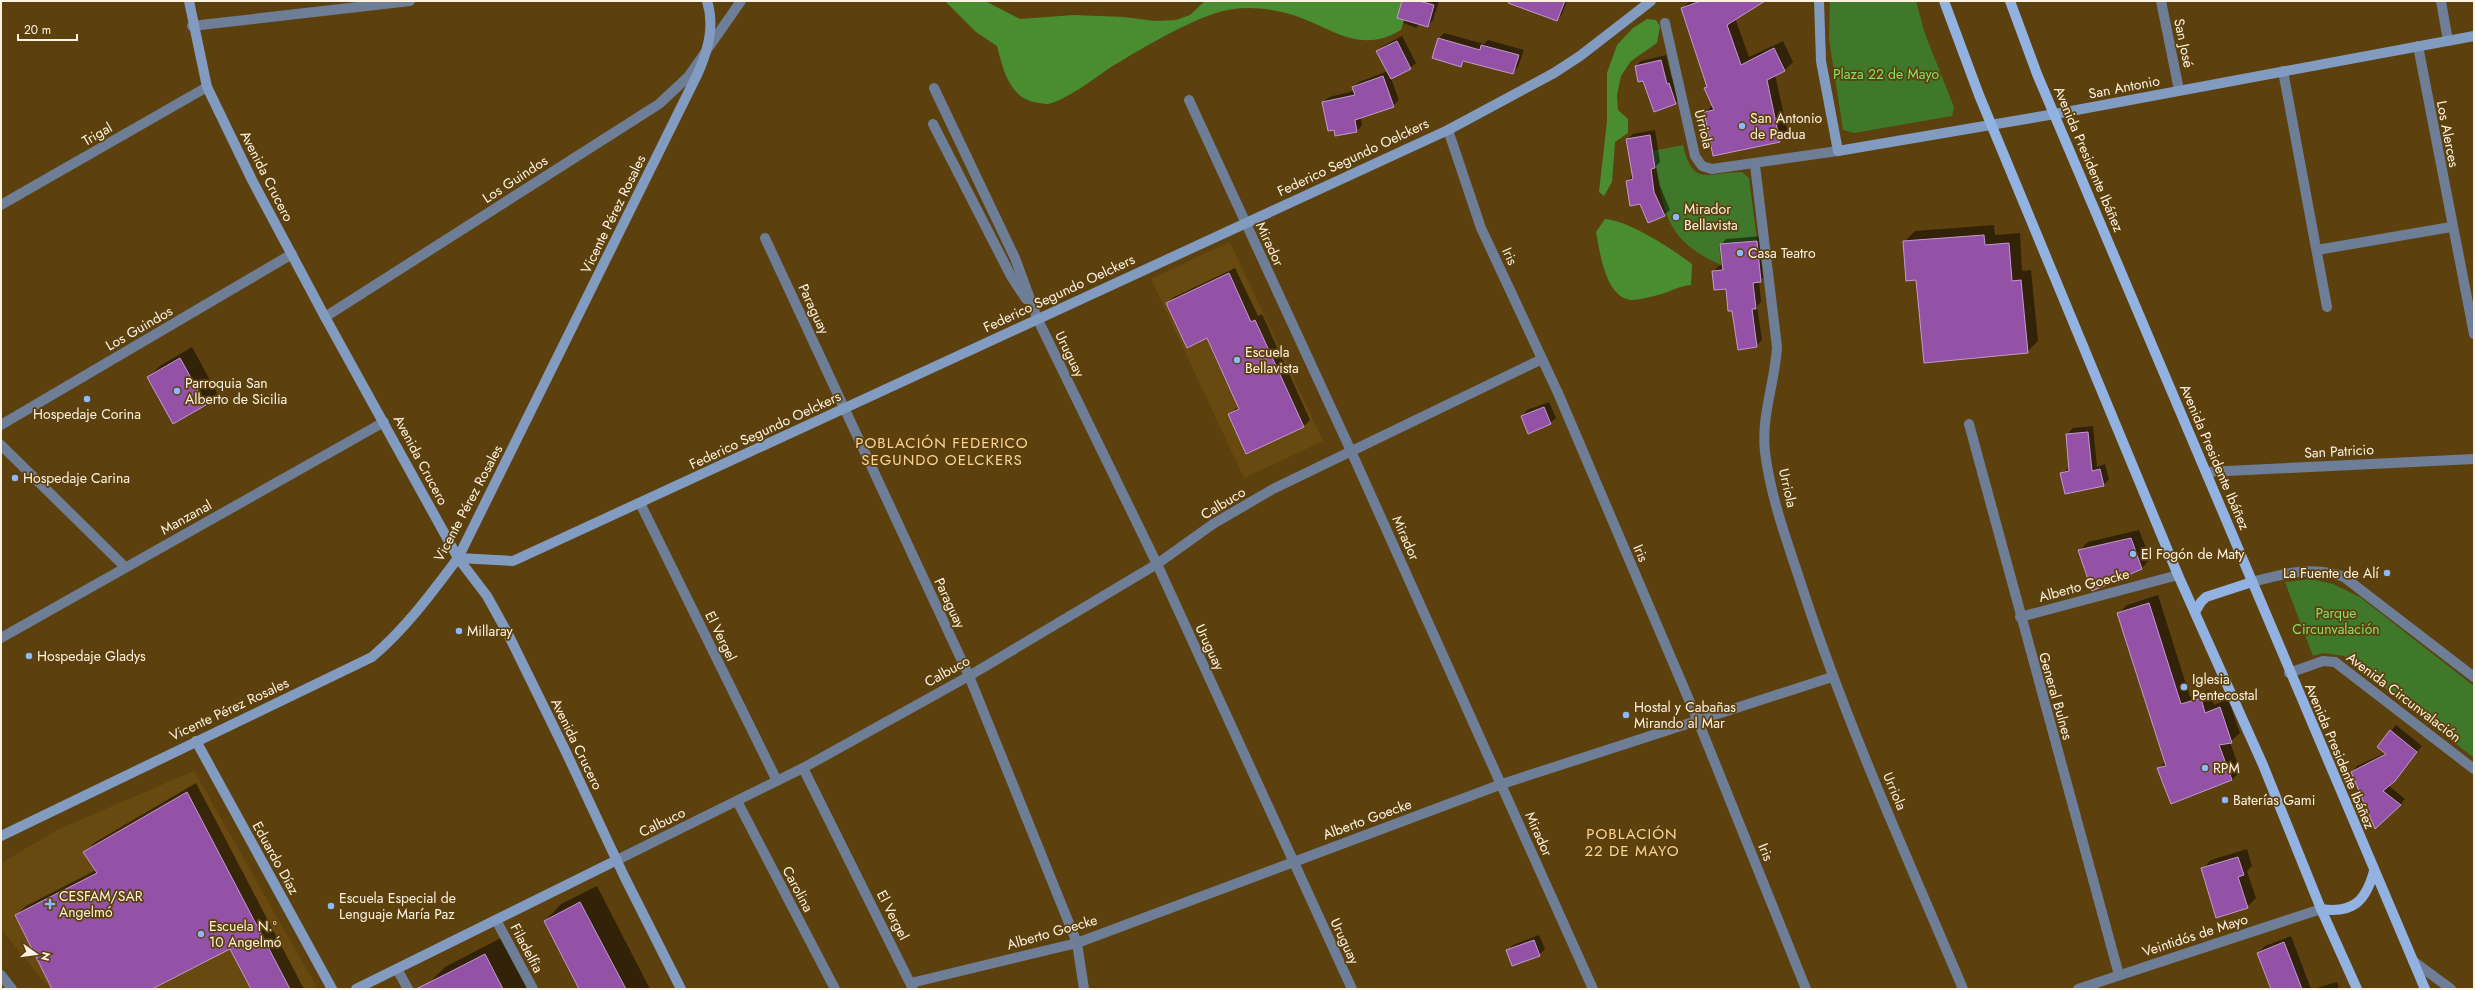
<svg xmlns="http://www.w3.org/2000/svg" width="2475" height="990" font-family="Jost,sans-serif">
  <rect width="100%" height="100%" fill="#5c410f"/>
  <!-- built -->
  <g fill="#68490f">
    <polygon points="1230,242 1323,441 1244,478 1151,279"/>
    <polygon points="194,771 318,989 50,989 1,929 1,863 59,829"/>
  </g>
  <!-- green -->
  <g fill="#3f772b">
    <polygon points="1830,1 1916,1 1925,34 1954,107 1952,116 1854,133 1843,130 1829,39"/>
    <path d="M1683,145c10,43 25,27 59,27l7,6 8,62 -38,4 2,21c-59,-26 -57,-56 -68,-114z"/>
    <polygon points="2311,579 2333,584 2360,597 2474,686 2474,758 2344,656 2324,653 2313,656 2285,582"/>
  </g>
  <!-- forest -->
  <g fill="#498d30">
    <path d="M945,1h40l35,18 54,-4 49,2 32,4 21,-1 14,-5 15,-14h196l3,18 -3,11c-42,25 -68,-2 -108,-15 -27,-8 -54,-10 -80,-1 -32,11 -76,37 -105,55 -14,10 -44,32 -60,35 -5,0 -14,-2 -18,-3 -22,-7 -28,-36 -33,-55l-21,-14z"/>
    <polygon points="1647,19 1656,20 1660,26 1657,43 1631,61 1621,76 1617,95 1618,110 1628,119 1628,133 1615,142 1612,182 1604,196 1599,192 1607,121 1607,73 1617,45 1633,28"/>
    <path d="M1605,219c25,2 67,30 87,45l-1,21c-12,1 -21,7 -33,10 -8,2 -20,5 -27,5 -26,-3 -31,-48 -35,-68z"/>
  </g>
  <!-- shadow -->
  <g fill="#0007">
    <polygon points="1403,1 1439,1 1433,20 1428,26 1420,23 1416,28 1404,23"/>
    <polygon points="1530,1 1567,1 1562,14 1557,20"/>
    <polygon points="1690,1 1760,1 1735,18 1749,57 1783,41 1793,62 1785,70 1775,75 1788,133 1780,141 1705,112 1713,105 1705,88 1708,85 1682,8"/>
    <polygon points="1444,33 1484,44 1488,40 1524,50 1518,67 1513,72 1466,60 1461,65 1439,38"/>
    <polygon points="1402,36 1416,63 1410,68 1391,78 1399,100 1393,106 1361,117 1362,125 1357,131 1334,128 1323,102 1329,97 1354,91 1353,87 1359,82 1388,71 1378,51 1383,46"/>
    <polygon points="1666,55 1672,79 1675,78 1681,97 1676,103 1654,110 1643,79 1636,66 1641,61"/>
    <polygon points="1655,130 1660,162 1656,166 1660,186 1670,210 1664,215 1641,203 1627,181 1633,175 1627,139 1633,134"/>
    <polygon points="1994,225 1995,235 2020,233 2022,271 2031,270 2038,341 2027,352 1917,279 1904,242 1915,231"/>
    <polygon points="1763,236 1766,275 1759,281 1761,302 1757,306 1762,340 1756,346 1733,310 1727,288 1713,271 1719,266 1723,265 1721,245 1726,239"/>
    <polygon points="1235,268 1258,316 1262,314 1310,420 1304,426 1247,453 1229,414 1239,406 1207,337 1167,303 1174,297"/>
    <polygon points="192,347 217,393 206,404 173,422 148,377 160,366"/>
    <polygon points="1549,402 1556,418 1550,423 1522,416 1527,410"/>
    <polygon points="2093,426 2097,467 2105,464 2109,479 2104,485 2066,493 2061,474 2070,467 2067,434 2073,428"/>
    <polygon points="2139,530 2150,559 2142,568 2092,590 2080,550 2088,542"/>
    <polygon points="2158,595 2190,697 2209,690 2214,705 2228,699 2240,733 2230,742 2240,771 2232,780 2171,802 2159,769 2165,762 2118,614 2127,605"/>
    <polygon points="2396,725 2422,746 2388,785 2405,799 2400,805 2352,772 2357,766 2385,753 2391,731"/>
    <polygon points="196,783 304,989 252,989 231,948 155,986 156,989 53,989 16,915 26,906 96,870 85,852 94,843"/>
    <polygon points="2247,849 2252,866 2247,871 2256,898 2247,907 2202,869 2211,860"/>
    <polygon points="597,886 650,989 581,989 545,921 561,904"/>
    <polygon points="1539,935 1545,949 1539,955 1508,950 1513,945"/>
    <polygon points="2291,936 2311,989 2273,989 2258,953 2265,946"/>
    <polygon points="501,938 528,989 432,989 429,983 445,967"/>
    <polygon points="2337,982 2339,989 2313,989"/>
  </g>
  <!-- building -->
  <g fill="#9452a7" stroke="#c499d1">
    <polygon points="1402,1 1419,1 1434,5 1428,27 1397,18"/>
    <polygon points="1509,1 1565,1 1557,21 1508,3"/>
    <polygon points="1701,1 1765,1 1727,25 1741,65 1774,48 1785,71 1767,80 1780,142 1713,156 1704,112 1714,110 1704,88 1707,87 1681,8"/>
    <polygon points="1438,38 1480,50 1481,45 1519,55 1513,74 1463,61 1461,67 1432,58"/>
    <polygon points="1397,41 1411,69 1391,79 1376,51"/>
    <polygon points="1661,60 1667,84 1669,83 1676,104 1654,112 1643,81 1638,82 1635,66"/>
    <polygon points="1383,76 1394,107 1355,120 1357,132 1335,136 1334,130 1328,131 1322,102 1355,95 1352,87"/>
    <polygon points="1650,135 1655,168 1651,169 1654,192 1665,216 1648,223 1640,204 1630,206 1626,181 1633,179 1626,139"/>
    <polygon points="1984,235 1985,245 2009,243 2012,281 2021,280 2028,353 1924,363 1916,280 1906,281 1903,241"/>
    <polygon points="1757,241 1761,282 1753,283 1756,309 1752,309 1757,347 1738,350 1732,311 1728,311 1726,289 1714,290 1712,271 1723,270 1720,244"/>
    <polygon points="1229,273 1251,322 1255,320 1304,427 1246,454 1228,414 1239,409 1207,338 1187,348 1166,303"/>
    <polygon points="180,358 206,405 173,424 147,377"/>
    <polygon points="1544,407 1551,424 1528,434 1521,416"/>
    <polygon points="2088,432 2092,471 2100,469 2104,486 2065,494 2060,473 2069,471 2066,434"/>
    <polygon points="2131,538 2142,569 2092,591 2078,550"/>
    <polygon points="2149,603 2181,704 2201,698 2205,713 2220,707 2232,743 2219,745 2232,780 2171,804 2157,768 2166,766 2117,613"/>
    <polygon points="2390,730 2417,752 2395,781 2383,791 2401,805 2375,829 2351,772 2386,754 2377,747"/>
    <polygon points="187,792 290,989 251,989 230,949 152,989 52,989 15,915 97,873 83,852"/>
    <polygon points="2238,857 2244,875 2238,877 2248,908 2216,918 2201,868"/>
    <polygon points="580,902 626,989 579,989 544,921"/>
    <polygon points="1534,940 1540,956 1512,966 1506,950"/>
    <polygon points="2284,942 2302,989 2271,989 2257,953"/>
    <polygon points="485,954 503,989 416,989 452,971"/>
  </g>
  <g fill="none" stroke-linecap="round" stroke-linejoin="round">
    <!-- minor -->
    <g stroke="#6e7e96" stroke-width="10">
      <polyline points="2161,1 2179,90"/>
      <polyline points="2441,1 2448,41"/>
      <polyline points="1665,23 1695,156 1702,166 1712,169 1838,151"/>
      <polyline points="192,26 410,1"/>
      <polyline points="2418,46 2474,334"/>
      <polyline points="2283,71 2327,307"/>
      <polyline points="934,88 1015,258 1037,318 1157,564 1352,989"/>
      <polyline points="1189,100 1351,451 1593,989"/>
      <polyline points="933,124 1011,276 1026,299"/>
      <polyline points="1448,130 1481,228 1558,393 1698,721 1806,989"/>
      <path d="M1755,165l22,182c-2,36 -16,68 -12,105 6,49 25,97 40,144 44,134 103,263 158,393"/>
      <polyline points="1,205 207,87"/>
      <polyline points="765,238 969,676 1077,943 1084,989"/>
      <polyline points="2317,250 2451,227"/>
      <polyline points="325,317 659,104 688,77 741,1"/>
      <polyline points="1969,424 2119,975"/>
      <polyline points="1,425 292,254"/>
      <polyline points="1,445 125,567"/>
      <polyline points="2206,472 2474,459"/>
      <polyline points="640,503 777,781"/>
      <path d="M2252,582c31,-8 61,-17 92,-5l130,100"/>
      <polyline points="2020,617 2178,575"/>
      <polyline points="1,638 384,422"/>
      <polyline points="2289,673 2323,661 2335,662 2474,769"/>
      <polyline points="803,768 913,989"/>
      <polyline points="737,801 835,989"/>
      <polyline points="617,860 803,768 969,676 1157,564 1213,524 1273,489 1542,359"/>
      <polyline points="496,920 533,989"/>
      <polyline points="2413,961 2451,989"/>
      <polyline points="397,969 408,989"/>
      <polyline points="911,983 1077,943 1502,784 1832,677"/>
      <polyline points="2078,989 2321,909"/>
    </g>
    <!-- tertiary -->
    <polyline stroke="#6e7e96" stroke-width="10" points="1,975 12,989"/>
    <!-- secondary -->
    <g stroke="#829bc1" stroke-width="10">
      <polyline points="189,1 207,87 252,180 325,317 458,558 487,596 508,634 565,750 624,876 681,989"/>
      <polyline points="1819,1 1821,61 1838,151 2055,114 2474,36"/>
      <polyline points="458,558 513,561 1448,130 1554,73 1580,56 1651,1"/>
      <polyline points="196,741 332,989"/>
      <path d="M1,836l371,-179c34,-29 59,-63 86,-99l240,-485c10,-23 17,-47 9,-72"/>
      <polyline points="356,989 617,860"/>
    </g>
    <!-- primary -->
    <g stroke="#92b2e2" stroke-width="10">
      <polyline points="1944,1 1979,95 2178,575 2263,765 2321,909 2357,989"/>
      <polyline points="2010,1 2037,74 2425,989"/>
      <polyline points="2195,612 2201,602 2206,597 2252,582"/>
      <path d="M2321,909c33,5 45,-9 53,-38"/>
    </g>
  </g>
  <!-- markers -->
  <g fill="#8cb9fc" stroke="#5c410f" stroke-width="1.5">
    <circle cx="1742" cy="126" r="4"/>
    <circle cx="1676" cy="217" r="4"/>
    <circle cx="1740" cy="253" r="4"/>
    <circle cx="1237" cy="360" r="4"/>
    <circle cx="177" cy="391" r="4"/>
    <circle cx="87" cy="399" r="4"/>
    <circle cx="15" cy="478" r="4"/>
    <circle cx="2133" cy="554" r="4"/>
    <circle cx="2387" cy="573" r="4"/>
    <circle cx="459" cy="631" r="4"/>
    <circle cx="29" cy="656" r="4"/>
    <circle cx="2184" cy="687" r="4"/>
    <circle cx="1626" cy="715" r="4"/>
    <circle cx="2205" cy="768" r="4"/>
    <circle cx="2225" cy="800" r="4"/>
    <path d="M48 898h4v4h4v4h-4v4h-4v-4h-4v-4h4z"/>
    <circle cx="331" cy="906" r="4"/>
    <circle cx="201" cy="934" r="4"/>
  </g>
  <g text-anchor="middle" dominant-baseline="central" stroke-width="3.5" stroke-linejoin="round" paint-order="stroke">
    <!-- street labels -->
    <g font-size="14" fill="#fef2e0" stroke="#5c410f">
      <text transform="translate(2184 43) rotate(78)">San José</text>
      <text transform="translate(2124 87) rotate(-11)">San Antonio</text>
      <text transform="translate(1704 129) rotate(76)">Urriola</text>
      <text transform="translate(97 134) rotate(-30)">Trigal</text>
      <text transform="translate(2448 134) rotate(79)">Los Alerces</text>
      <text transform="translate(1353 157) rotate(-25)">Federico Segundo Oelckers</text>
      <text transform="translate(2089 159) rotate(67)">Avenida Presidente Ibáñez</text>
      <text transform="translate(267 176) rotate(63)">Avenida Crucero</text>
      <text transform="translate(515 179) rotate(-33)">Los Guindos</text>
      <text transform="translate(613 214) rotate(-64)">Vicente Pérez Rosales</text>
      <text transform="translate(1270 244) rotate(65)">Mirador</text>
      <text transform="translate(1510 256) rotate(65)">Iris</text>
      <text transform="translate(1059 293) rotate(-25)">Federico Segundo Oelckers</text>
      <text transform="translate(814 309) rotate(65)">Paraguay</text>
      <text transform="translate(139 328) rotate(-30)">Los Guindos</text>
      <text transform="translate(1070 354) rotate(64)">Uruguay</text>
      <text transform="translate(765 430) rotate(-25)">Federico Segundo Oelckers</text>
      <text transform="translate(2339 451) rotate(-3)">San Patricio</text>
      <text transform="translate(2215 457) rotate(67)">Avenida Presidente Ibáñez</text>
      <text transform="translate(421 460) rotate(62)">Avenida Crucero</text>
      <text transform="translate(1788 488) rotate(77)">Urriola</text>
      <text transform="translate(468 503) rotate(-62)">Vicente Pérez Rosales</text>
      <text transform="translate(1223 503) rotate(-31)">Calbuco</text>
      <text transform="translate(186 517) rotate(-29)">Manzanal</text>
      <text transform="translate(1406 538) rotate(66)">Mirador</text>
      <text transform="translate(1641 553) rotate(67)">Iris</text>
      <text transform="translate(2084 585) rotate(-15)">Alberto Goecke</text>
      <text transform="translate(950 603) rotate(65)">Paraguay</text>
      <text transform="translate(721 636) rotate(64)">El Vergel</text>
      <text transform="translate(1210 647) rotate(65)">Uruguay</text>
      <text transform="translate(947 671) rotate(-29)">Calbuco</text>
      <text transform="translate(2056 696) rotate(74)">General Bulnes</text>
      <text transform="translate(2404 697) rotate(37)">Avenida Circunvalación</text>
      <text transform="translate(229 709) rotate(-25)">Vicente Pérez Rosales</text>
      <text transform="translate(577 744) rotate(64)">Avenida Crucero</text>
      <text transform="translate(2340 756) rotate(67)">Avenida Presidente Ibáñez</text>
      <text transform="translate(1895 791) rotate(67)">Urriola</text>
      <text transform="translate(1367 819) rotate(-20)">Alberto Goecke</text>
      <text transform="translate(662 822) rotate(-26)">Calbuco</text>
      <text transform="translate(1539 834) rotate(66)">Mirador</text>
      <text transform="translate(1766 852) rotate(68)">Iris</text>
      <text transform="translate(276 858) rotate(61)">Eduardo Díaz</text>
      <text transform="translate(798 889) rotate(62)">Carolina</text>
      <text transform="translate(893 915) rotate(63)">El Vergel</text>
      <text transform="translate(1052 932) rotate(-16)">Alberto Goecke</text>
      <text transform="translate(2195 935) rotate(-18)">Veintidós de Mayo</text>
      <text transform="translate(1345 941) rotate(65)">Uruguay</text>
      <text transform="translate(527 948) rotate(62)">Filadelfia</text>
    </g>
    <!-- park labels -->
    <g font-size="14" fill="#87df69" stroke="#5c410f">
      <text x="1886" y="74">Plaza 22 de Mayo</text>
      <text x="2336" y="613">Parque<tspan x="2336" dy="16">Circunvalación</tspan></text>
    </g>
    <!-- poi labels -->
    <g font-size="14" fill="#fef2e0" stroke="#5c410f" text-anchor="start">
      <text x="1750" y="118">San Antonio<tspan x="1750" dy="16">de Padua</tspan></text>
      <text x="1684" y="209">Mirador<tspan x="1684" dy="16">Bellavista</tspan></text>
      <text x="1748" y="253">Casa Teatro</text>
      <text x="1245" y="352">Escuela<tspan x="1245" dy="16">Bellavista</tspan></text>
      <text x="185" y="383">Parroquia San<tspan x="185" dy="16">Alberto de Sicilia</tspan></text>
      <text x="87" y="414" text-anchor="middle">Hospedaje Corina</text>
      <text x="23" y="478">Hospedaje Carina</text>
      <text x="2141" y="554">El Fogón de Maty</text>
      <text x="2379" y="573" text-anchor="end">La Fuente de Alí</text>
      <text x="467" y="631">Millaray</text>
      <text x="37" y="656">Hospedaje Gladys</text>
      <text x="2192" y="679">Iglesia<tspan x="2192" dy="16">Pentecostal</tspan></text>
      <text x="1634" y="707">Hostal y Cabañas<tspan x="1634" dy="16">Mirando al Mar</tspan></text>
      <text x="2213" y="768">RPM</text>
      <text x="2233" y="800">Baterías Gami</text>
      <text x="59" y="896">CESFAM/SAR<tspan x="59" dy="16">Angelmó</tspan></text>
      <text x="339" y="898">Escuela Especial de<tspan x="339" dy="16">Lenguaje María Paz</tspan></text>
      <text x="209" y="926">Escuela N.º<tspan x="209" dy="16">10 Angelmó</tspan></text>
    </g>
    <!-- neighbourhood labels -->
    <g font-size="15" letter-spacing="1" fill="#fdd495" stroke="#5c410f">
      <text x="942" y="443">POBLACIÓN FEDERICO<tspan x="942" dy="17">SEGUNDO OELCKERS</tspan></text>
      <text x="1632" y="834">POBLACIÓN<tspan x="1632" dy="17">22 DE MAYO</tspan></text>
    </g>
  </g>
  <!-- border -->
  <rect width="2475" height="990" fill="none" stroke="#fef2e0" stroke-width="4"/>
  <!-- north arrow -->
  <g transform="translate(36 954) rotate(104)" stroke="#5c410f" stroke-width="3" paint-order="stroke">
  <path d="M0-3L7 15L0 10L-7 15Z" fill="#fef2e0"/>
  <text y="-6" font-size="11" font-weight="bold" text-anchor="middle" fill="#fef2e0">N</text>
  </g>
  <!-- scale -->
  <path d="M18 34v6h59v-6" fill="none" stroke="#fef2e0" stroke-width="2"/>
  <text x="24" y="34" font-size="12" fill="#fef2e0" stroke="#5c410f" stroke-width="3" paint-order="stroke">20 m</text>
</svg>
